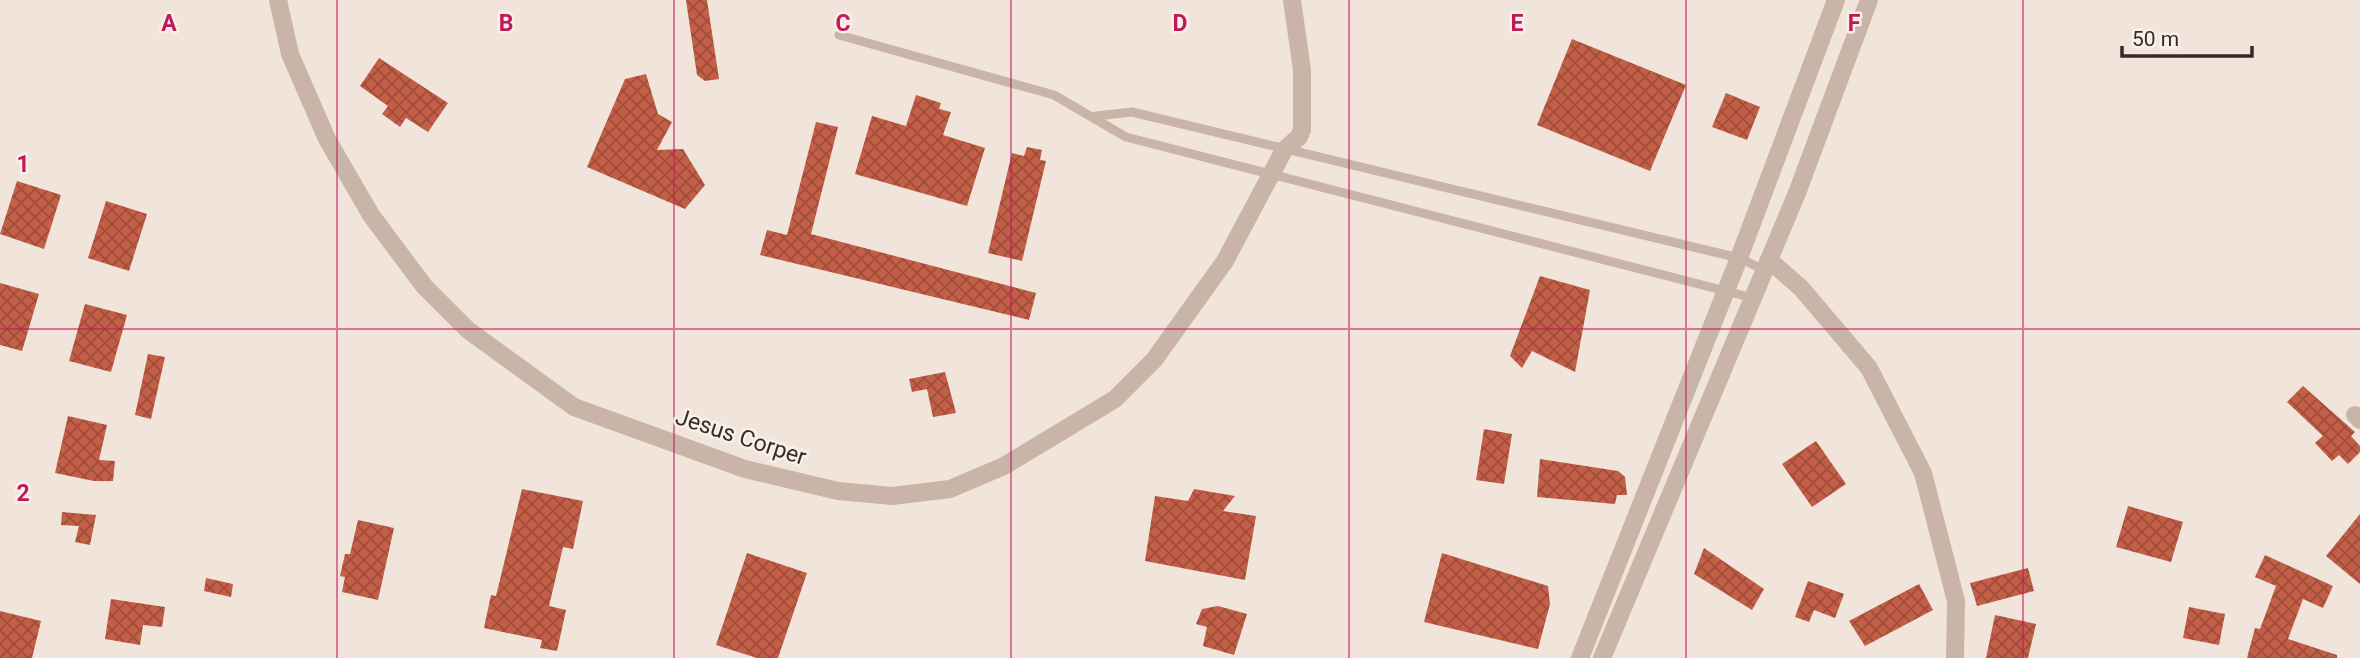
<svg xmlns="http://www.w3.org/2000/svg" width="2360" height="658" font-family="Roboto,sans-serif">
  <defs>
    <pattern id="building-cross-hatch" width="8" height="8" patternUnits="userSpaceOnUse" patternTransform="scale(1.75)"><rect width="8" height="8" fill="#c35e47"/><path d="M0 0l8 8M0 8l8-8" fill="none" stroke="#9f4e3b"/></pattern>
  </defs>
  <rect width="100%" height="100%" fill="#f1e5db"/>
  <!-- building -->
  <g fill="url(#building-cross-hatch)">
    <polygon points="686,0 707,0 719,79 705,81 697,75"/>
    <polygon points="1572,39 1686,85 1650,171 1537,125"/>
    <polygon points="379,58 448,103 428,132 406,118 400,127 382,114 388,106 360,86"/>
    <polygon points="646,74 658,114 672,122 657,150 683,149 705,185 685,209 587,167 625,79"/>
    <polygon points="1726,93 1760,107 1747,140 1712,127"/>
    <polygon points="916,95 941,103 939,109 951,112 943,135 985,148 967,206 855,174 872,116 906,126"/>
    <polygon points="816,122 838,127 811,234 1036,293 1029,320 760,255 767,230 787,235"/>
    <polygon points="1027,147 1042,150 1040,160 1046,161 1022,261 988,253 1012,153 1024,156"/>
    <polygon points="17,181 61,195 44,249 0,234"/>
    <polygon points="106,201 147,214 129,271 88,258"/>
    <polygon points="1540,276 1590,290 1575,372 1532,351 1522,368 1510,356"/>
    <polygon points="0,283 39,294 22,351 0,345"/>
    <polygon points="85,304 127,315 111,372 69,361"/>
    <polygon points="148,354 165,357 151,419 135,415"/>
    <polygon points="945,372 956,413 933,417 927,389 912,392 909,379"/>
    <polygon points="2303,386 2355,432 2351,436 2360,446 2360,452 2348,464 2339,455 2332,461 2315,443 2323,436 2287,402"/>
    <polygon points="68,416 107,425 99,460 115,461 113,481 94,481 55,473"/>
    <polygon points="1484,429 1512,434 1504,484 1476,480"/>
    <polygon points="1816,441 1846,484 1812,507 1782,464"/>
    <polygon points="1540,459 1618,471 1625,477 1627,495 1617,495 1615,504 1537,497"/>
    <polygon points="522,489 583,501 573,549 563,547 549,606 566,610 557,651 540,648 542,640 484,628 491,595 496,596"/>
    <polygon points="1194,489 1235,496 1223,511 1256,516 1245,580 1145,561 1155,496 1188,501"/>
    <polygon points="2128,506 2183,522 2171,562 2116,547"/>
    <polygon points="62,512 96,515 90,545 75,542 79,526 61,525"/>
    <polygon points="2360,514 2360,584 2326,556"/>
    <polygon points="358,520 394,528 378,600 342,592 345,577 340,576 345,554 350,554"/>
    <polygon points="1704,548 1764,589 1752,610 1694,574"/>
    <polygon points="747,553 807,573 778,658 757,658 716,645"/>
    <polygon points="1442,553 1548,586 1550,604 1538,649 1424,622"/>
    <polygon points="2265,555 2333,586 2323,608 2303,599 2288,639 2337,655 2337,658 2247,658 2255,628 2260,629 2276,586 2255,577"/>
    <polygon points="2028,568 2034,591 1977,606 1970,583"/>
    <polygon points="206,578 233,584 231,597 204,591"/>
    <polygon points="1808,581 1844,594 1835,618 1814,610 1809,622 1795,617"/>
    <polygon points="1919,584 1933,610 1865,646 1849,621"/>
    <polygon points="111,599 165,607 162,627 143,625 140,645 105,639"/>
    <polygon points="1218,606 1247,614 1234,655 1203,646 1207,627 1196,624 1202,609"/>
    <polygon points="2189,607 2225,614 2219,645 2183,638"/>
    <polygon points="0,611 41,621 32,658 0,658"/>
    <polygon points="1995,615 2036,624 2028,658 1986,658"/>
  </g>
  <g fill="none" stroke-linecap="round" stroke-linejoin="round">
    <!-- service -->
    <g stroke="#c9b5a7" stroke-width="9">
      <polyline points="839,35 1054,95 1126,137 1753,298"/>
      <polyline points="1096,116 1132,112 1739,258 1764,270"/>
    </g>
    <!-- minor -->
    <g stroke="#c9b5a7" stroke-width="18">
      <polyline points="278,0 290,54 327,139 371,215 424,286 468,330 574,407 745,469 838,491 892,496 950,489 1004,466 1115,399 1154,360 1225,261 1284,150 1299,137 1302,130 1302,70 1292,0"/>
      <polyline points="1769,260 1801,288 1869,368 1923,473 1956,601 1955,658"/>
      <polyline points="2355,415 2360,420"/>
    </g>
    <!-- tertiary -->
    <g stroke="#c9b5a7" stroke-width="18">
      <polyline points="1580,658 1739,258 1836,0"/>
      <polyline points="1602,658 1797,193 1869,0"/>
    </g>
  </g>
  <!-- grid -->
  <path fill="none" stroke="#c2185b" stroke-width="2" stroke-opacity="0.55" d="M337,0v658M674,0v658M1011,0v658M1349,0v658M1686,0v658M2023,0v658M0,329h2360"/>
  <g text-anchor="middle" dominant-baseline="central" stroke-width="5" stroke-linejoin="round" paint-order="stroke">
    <!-- street labels -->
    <g font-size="23" fill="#362b28" stroke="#f9f0e7">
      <text transform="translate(741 437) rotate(18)">Jesus Corper</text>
    </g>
  </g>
  <g font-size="23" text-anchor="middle" font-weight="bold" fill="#c2185b" stroke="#f9f0e7" stroke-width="5" stroke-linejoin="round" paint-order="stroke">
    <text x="169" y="31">A</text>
    <text x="506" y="31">B</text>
    <text x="843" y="31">C</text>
    <text x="1180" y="31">D</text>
    <text x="1517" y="31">E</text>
    <text x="1854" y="31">F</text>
    <text x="23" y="172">1</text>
    <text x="23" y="501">2</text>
  </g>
  <!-- scale -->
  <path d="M2122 46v10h130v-10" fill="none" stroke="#362b28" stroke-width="3.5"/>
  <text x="2132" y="46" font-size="21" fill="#362b28" stroke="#f9f0e7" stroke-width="5" paint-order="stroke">50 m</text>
</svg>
